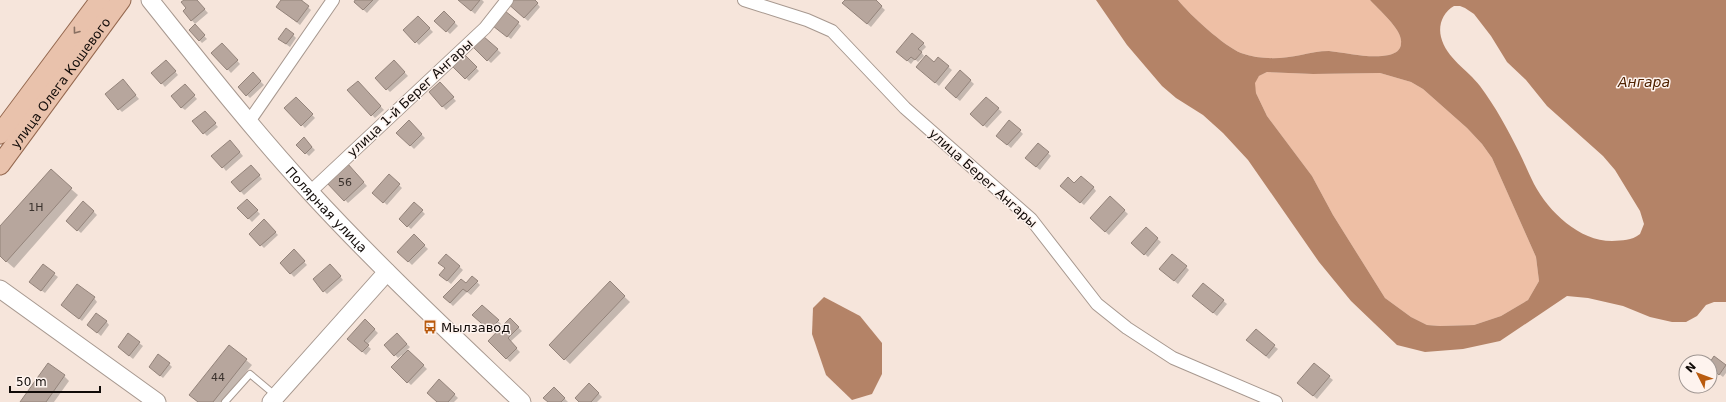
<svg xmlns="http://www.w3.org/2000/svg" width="1726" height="402" font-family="'DejaVu Sans',sans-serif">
  <rect width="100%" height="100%" fill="#f6e5db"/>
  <!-- green -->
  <g fill="#eebfa5">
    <path d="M1178,0h192c9,10 33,30 31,43 0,7 -5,10 -12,12 -19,4 -41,-2 -60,-4 -10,0 -19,2 -28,4 -19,4 -41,5 -60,-2 -17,-7 -51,-38 -63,-53z"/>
    <polygon points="1267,72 1313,74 1380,73 1411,82 1423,89 1467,128 1482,144 1492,158 1536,257 1539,281 1528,300 1501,316 1474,325 1440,326 1427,325 1411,317 1385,298 1333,215 1312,176 1267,116 1256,93 1254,83 1259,76"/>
  </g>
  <!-- water -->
  <g fill="#b48367" fill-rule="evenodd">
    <path d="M1096,0h82c12,15 46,46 63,53 19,7 41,6 60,2 9,-2 18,-4 28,-4 19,2 41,8 60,4 7,-2 12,-5 12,-12 2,-13 -22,-33 -31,-43h356v302h-12l-8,3 -9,11 -11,6h-14l-22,-5 -27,-11 -35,-8 -21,-2 -67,45 -37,8 -38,3 -28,-7 -46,-44 -32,-39 -71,-102 -25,-27 -20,-18 -27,-17 -14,-12 -35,-41zM1454,6h6l5,2 9,6 17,22 16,26 19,18 21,26 56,50 12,14 25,41 4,13 -4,10c-9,7 -17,6 -28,7 -33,0 -63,-29 -78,-57 -5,-10 -10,-22 -15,-32 -11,-22 -24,-46 -39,-66 -12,-16 -34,-28 -39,-49 -3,-12 2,-25 13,-31zM1267,72l46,2 67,-1 31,9 12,7 44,39 15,16 10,14 44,99 3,24 -11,19 -27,16 -27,9 -34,1 -13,-1 -16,-8 -26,-19 -52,-83 -21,-39 -45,-60 -11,-23 -1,-10 4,-7z"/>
    <polygon points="824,297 860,316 882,343 882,374 872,394 852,400 826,375 812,334 813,308"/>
  </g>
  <!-- shadow -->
  <g fill="#0003">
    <polygon points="186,0 196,0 208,13 195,24 184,11 188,8"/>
    <polygon points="283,0 303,0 302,2 311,10 300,25 281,10"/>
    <polygon points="357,0 379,0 367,13 355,2"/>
    <polygon points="459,0 482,0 484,2 475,14"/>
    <polygon points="534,0 540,7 528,21 507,2"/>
    <polygon points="846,0 874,0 885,10 871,27 847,7"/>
    <polygon points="444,12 458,26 450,34 436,21"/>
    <polygon points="418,17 433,32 419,45 405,30"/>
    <polygon points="518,23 521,26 511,39 498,29"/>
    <polygon points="195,26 207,39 202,43 190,30"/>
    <polygon points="293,35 296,38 290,47 283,42"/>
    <polygon points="484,37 501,53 491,63 474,47"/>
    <polygon points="923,43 926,47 921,52 924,56 918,62 915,59 911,64 901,55"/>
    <polygon points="226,48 240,64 231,73 213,53"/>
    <polygon points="463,55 479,71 469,81 453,65"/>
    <polygon points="938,58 952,70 939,86 921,70 934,63"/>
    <polygon points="166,61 178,75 165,87 153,73"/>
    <polygon points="394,61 408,76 390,92 376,78"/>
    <polygon points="960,71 974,84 960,101 949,92"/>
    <polygon points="253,74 264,85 250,98 239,87"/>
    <polygon points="358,82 384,110 375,118 349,90"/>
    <polygon points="126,84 139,99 122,112 119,109"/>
    <polygon points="443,87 456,101 446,110 430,92"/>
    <polygon points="188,89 197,99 185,110 181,107"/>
    <polygon points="296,98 315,118 305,128 286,108"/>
    <polygon points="986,98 1002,112 987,128 972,114"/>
    <polygon points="208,115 218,127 207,136 204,133"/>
    <polygon points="409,122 425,138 414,149 398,133"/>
    <polygon points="1020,131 1023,134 1011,148 1001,139"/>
    <polygon points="304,139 315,150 309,156 297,145"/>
    <polygon points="233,144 243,156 226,171 223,167"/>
    <polygon points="1038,144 1051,156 1040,170 1029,161"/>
    <polygon points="347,164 367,186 348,203 328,182"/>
    <polygon points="254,169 262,179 244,195 232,182"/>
    <polygon points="389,176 402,188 387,205 374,193"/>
    <polygon points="1074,185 1093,187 1096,191 1084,205 1065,189"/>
    <polygon points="71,189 78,195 14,268 0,256 0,228"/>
    <polygon points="1110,197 1128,214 1109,235 1095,222"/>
    <polygon points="247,200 260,214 252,222 239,208"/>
    <polygon points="414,203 425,214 411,229 400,219"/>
    <polygon points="93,211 97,215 81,233 71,224"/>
    <polygon points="264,221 278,235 264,248 250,234"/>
    <polygon points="1146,229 1161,242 1148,257 1133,243"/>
    <polygon points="414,236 428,249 412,265 399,252"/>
    <polygon points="294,251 307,265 294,277 281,263"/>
    <polygon points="446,255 463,270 451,284 444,278"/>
    <polygon points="1186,267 1189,270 1178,284 1164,272"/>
    <polygon points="334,269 343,280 327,294 324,291"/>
    <polygon points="54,274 58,277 45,293 34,285"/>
    <polygon points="473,278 480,285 471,295 467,292 453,306 444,297 466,285"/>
    <polygon points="610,283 630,302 570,364 550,345"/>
    <polygon points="1203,284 1227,304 1217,316 1197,299"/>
    <polygon points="94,298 97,302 82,321 66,308"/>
    <polygon points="482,306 501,324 493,333 474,315"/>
    <polygon points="365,320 378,333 367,345 371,349 366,355 348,339"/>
    <polygon points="510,320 522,331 510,342 520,352 510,362 489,341"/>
    <polygon points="106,321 109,325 101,336 92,328"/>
    <polygon points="397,335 410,347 407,350 427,369 411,385 392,367 403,356 402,355 398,358 386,345"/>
    <polygon points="139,343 143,346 133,359 122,350"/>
    <polygon points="1251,343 1274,346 1278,349 1269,359"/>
    <polygon points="229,346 252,365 222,402 198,402 190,395"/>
    <polygon points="1715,357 1726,366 1726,373 1723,377 1710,367 1710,363"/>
    <polygon points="169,364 172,367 163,378 150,367"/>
    <polygon points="1314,365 1333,380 1317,399 1302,386"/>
    <polygon points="64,376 69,381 54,402 21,402"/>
    <polygon points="439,380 458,398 454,402 438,402"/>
    <polygon points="589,384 602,397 597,402 580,402"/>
    <polygon points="554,388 568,402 549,402"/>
  </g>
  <!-- building -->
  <g fill="#b7a69d" stroke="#94847b">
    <polygon points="184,0 197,0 205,9 191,21 183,11 186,8 181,2"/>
    <polygon points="281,0 301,0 309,6 297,22 276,7"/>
    <polygon points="355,0 373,0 363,10 354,2"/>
    <polygon points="458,0 480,0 471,11"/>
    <polygon points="508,0 535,0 538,3 524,18 506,2"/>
    <polygon points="845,0 876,0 882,6 867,24 842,3"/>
    <polygon points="444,11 455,22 446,32 434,21"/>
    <polygon points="505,11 519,22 507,37 493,26"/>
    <polygon points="418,16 430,28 415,43 403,30"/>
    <polygon points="195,24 205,35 199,41 189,30"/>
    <polygon points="286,28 294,34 286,44 278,39"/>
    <polygon points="912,33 924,43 918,49 922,52 915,60 911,57 907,61 896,52"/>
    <polygon points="483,36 498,49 487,61 473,47"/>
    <polygon points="222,43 238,60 227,70 211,53"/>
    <polygon points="463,53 477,67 465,79 451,65"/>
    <polygon points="926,55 934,62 938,57 949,66 935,83 916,67"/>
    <polygon points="166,60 176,71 161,84 151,73"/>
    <polygon points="394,60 405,72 386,90 375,78"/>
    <polygon points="960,70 971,80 956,98 945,88"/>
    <polygon points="253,72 261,81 246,96 238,87"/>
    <polygon points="123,79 136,95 118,110 105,94"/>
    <polygon points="358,81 381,106 371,116 347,90"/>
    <polygon points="440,82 454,97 442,107 429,92"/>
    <polygon points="185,84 195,95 181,108 171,96"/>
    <polygon points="296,97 313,114 301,126 284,108"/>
    <polygon points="986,97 999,108 983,126 970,114"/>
    <polygon points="205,111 216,123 203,134 192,121"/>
    <polygon points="409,120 422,134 410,146 396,133"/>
    <polygon points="1009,120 1021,130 1007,145 996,136"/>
    <polygon points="304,137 312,147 305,154 296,145"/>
    <polygon points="230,140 240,152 222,168 211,156"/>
    <polygon points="1038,143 1049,152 1036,167 1025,158"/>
    <polygon points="347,163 364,182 344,201 326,182"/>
    <polygon points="251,165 260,175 240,192 231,182"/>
    <polygon points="51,169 72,188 6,262 0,256 0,226"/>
    <polygon points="389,174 400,184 383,203 372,193"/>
    <polygon points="1081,176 1094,187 1080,203 1060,186 1068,177 1074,183"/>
    <polygon points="1110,196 1125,210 1105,232 1090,218"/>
    <polygon points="247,199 258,210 248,219 237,208"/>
    <polygon points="83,201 94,211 77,231 66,221"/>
    <polygon points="414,202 423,210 407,227 399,219"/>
    <polygon points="264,219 276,232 260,246 249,234"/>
    <polygon points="1146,227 1158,238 1144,255 1131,243"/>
    <polygon points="414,234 425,245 408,262 397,252"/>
    <polygon points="294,249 305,261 290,274 280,263"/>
    <polygon points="446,254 460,266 447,281 439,275 445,268 438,263"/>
    <polygon points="1172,254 1187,266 1174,281 1159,269"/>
    <polygon points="43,264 55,273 41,291 29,282"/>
    <polygon points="330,264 341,276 323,292 313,279"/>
    <polygon points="472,276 478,281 467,292 463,289 450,303 443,297 461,279 466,283"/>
    <polygon points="610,281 625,296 564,360 549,345"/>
    <polygon points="1203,283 1224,300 1213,313 1192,296"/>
    <polygon points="77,284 95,297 79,319 61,305"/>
    <polygon points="482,305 499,320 489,330 472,315"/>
    <polygon points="96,313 107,321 97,333 87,325"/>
    <polygon points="510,318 519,327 508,338 517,348 506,359 488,341"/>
    <polygon points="365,319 375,329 364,341 369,345 362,352 347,339"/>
    <polygon points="1256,329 1275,345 1266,356 1246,340"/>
    <polygon points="128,333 140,342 129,356 118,347"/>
    <polygon points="397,333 407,344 394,356 384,345"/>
    <polygon points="229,345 247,359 213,402 198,402 189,395"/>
    <polygon points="408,350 424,365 407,383 391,367"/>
    <polygon points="158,354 170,363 160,376 149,367"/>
    <polygon points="1714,356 1726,365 1719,375 1710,367 1710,362"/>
    <polygon points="48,363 65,375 46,402 20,402"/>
    <polygon points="1314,363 1330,376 1313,396 1297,383"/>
    <polygon points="439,379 455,394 448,402 437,402 427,393"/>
    <polygon points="589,383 599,393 591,402 579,402 575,398"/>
    <polygon points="554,387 565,398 561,402 548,402 543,398"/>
  </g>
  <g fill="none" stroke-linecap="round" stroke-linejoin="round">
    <!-- lane casing -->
    <g stroke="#a7988f" stroke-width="8">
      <polyline id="lane" points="225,402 250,374 275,395"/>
    </g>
    <!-- street casing -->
    <g stroke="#a7988f" stroke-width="14">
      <g id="street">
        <polyline points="744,0 807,20 832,31 905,108 1031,219 1097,304 1127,328 1173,358 1276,402"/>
        <polyline points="248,123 333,0"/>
        <polyline points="310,192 485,28 507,0"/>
      </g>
    </g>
    <!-- secondary casing -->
    <g stroke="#a7988f" stroke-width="19">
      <g id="secondary">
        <path id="s1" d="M150,0c52,65 103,130 159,191 68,74 141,142 213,211"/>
        <polyline points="0,289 157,402"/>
        <polyline points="271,402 387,272"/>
      </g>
    </g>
    <!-- primary casing -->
    <g stroke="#94684f" stroke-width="21">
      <g id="primary">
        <polyline points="0,134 100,0"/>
        <path id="s2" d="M0,165l121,-165"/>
      </g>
    </g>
    <!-- lane -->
    <use href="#lane" stroke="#fff" stroke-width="6"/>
    <!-- street -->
    <use href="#street" stroke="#fff" stroke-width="12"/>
    <!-- secondary -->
    <use href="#secondary" stroke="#fff" stroke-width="17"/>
    <!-- primary -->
    <use href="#primary" stroke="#e9c2ac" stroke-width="19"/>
  </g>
  <!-- one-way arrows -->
  <defs><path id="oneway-chevron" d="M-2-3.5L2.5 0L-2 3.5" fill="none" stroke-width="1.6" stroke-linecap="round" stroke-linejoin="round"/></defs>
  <use stroke="#887062" href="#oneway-chevron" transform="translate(76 31) rotate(127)"/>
  <!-- icons -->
  <defs>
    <g id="bus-bare" transform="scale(1.08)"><path d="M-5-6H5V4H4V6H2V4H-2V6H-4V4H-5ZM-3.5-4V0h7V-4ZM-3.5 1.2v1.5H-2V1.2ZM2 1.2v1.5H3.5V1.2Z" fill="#b95b0f" stroke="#fef3ee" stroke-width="2.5" paint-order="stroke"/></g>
  </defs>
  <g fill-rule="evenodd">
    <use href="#bus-bare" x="430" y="327"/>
  </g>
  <g text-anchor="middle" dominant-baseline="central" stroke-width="3" stroke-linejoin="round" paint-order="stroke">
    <!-- number labels -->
    <g font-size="11" fill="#3a322d">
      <text x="345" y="182">56</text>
      <text x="36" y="207">1Н</text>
      <text x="218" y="377">44</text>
    </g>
    <!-- street labels -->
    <g font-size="13" fill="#110b08" stroke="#fef3ee">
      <text stroke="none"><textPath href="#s2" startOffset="102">улица Олега Кошевого</textPath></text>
      <text transform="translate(410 98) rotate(-43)">улица 1-й Берег Ангары</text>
      <text transform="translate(983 178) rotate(42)">улица Берег Ангары</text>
      <text stroke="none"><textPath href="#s1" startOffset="274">Полярная улица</textPath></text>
    </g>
    <!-- poi labels -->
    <g font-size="13" fill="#110b08" stroke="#fef3ee" text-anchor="start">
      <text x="441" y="327">Мылзавод</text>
    </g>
    <!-- water labels -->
    <g font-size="14" font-style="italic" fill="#502200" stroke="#fef3ee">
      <text x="1644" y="82">Ангара</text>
    </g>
  </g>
  <!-- north arrow -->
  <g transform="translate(1698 374) rotate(312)"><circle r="19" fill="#fef3ee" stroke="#9f9692"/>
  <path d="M0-3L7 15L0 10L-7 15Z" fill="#b95b0f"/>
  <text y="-6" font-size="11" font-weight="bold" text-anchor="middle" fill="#110b08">N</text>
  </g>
  <!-- scale -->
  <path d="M10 386v6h90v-6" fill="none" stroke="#110b08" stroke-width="2"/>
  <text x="16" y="386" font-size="12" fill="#110b08" stroke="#fef3ee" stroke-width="3" paint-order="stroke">50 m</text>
</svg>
